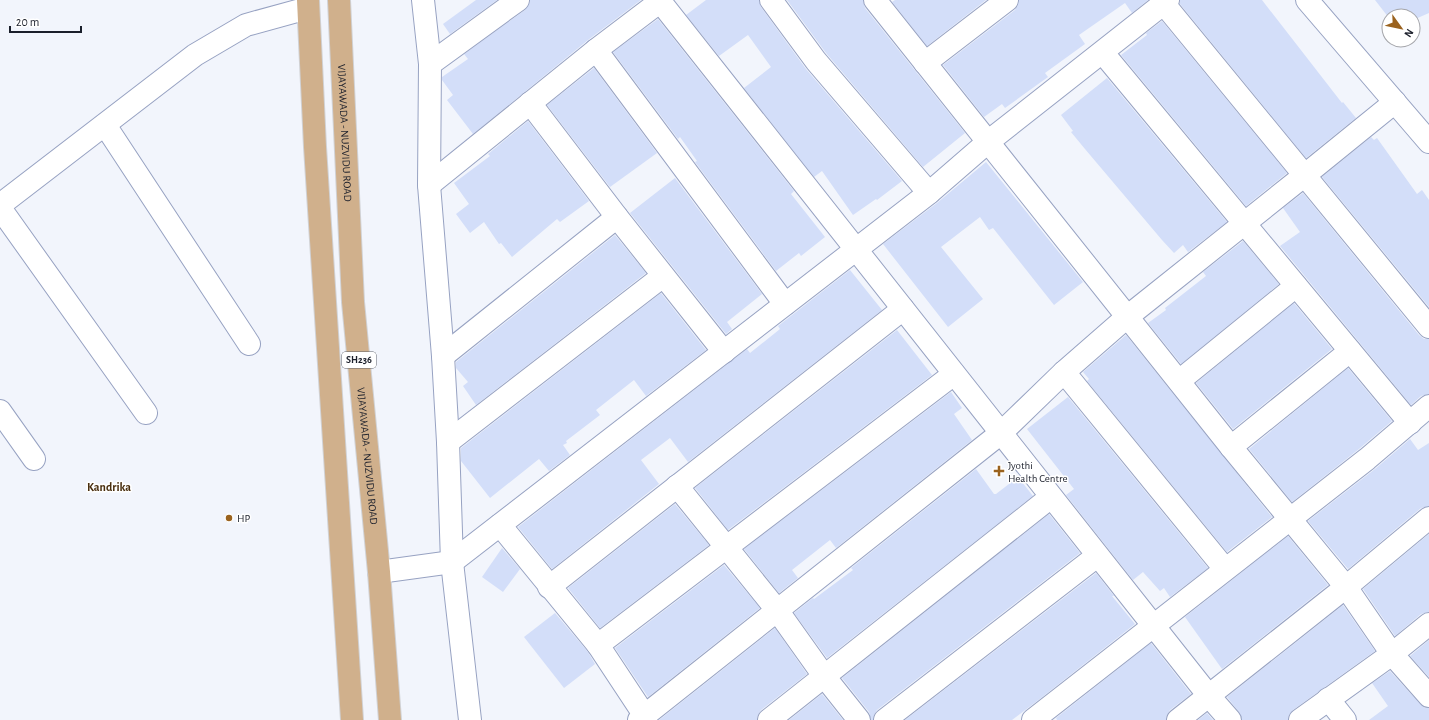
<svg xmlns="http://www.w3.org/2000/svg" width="1429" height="720" font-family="'Alegreya Sans',sans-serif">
  <rect width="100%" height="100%" fill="#f2f5fc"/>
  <!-- building -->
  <g fill="#d3def9">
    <polygon points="476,0 497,0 450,34 443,24"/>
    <polygon points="530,0 641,0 588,40 473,134 447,100 453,95 442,80 442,77 468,59 464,54 525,10 529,5"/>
    <polygon points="706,0 759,0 761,7 806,69 902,181 877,200 876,199 853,215 822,171 814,177 744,88 771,67 748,35 719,56 686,15"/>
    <polygon points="787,0 863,0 865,8 965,133 923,167 826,53"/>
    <polygon points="895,0 986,0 927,46 892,2"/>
    <polygon points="1019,0 1148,0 1132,13 1125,3 1079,35 1085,44 1045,73 1048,77 1005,108 1002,104 984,117 943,65 1015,10 1018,5"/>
    <polygon points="1180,0 1262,0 1342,103 1343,102 1356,118 1306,158 1180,4"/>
    <polygon points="1375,0 1429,0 1429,13 1413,20 1413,16 1389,16 1389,18"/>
    <polygon points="658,19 794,191 791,194 825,237 801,256 799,253 776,271 695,162 697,161 680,137 678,139 613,52"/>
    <polygon points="1162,21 1287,173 1246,206 1121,55 1147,35 1146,33"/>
    <polygon points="594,68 657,153 610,187 547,105"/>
    <polygon points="1107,78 1227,222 1188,252 1183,245 1174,253 1162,240 1085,149 1071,132 1073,131 1061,115"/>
    <polygon points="528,121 589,201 560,222 557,219 512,257 501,243 499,244 484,222 470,233 456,214 469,204 454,183 490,156 488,154"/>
    <polygon points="1371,137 1374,140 1377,138 1417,194 1422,190 1429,200 1429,307 1322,177"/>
    <polygon points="986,162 1083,282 1054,305 993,228 989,230 980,217 941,247 983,299 948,327 883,244 937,203"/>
    <polygon points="675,178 762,294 727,322 732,329 726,334 630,213"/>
    <polygon points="1303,193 1419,335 1424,339 1429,339 1429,394 1421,396 1411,405 1280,246 1300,232 1283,208"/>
    <polygon points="615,235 646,273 476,405 463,386 468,382 456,368 456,362"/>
    <polygon points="1243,241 1279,284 1181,364 1148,323 1166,310 1165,308 1206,276 1203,272"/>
    <polygon points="850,270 882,310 688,462 670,438 641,460 659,484 552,569 518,527 747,349 750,353 780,329 778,326"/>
    <polygon points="661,293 706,350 646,396 634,380 596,410 600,415 566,441 567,443 563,445 570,455 549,471 539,459 490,498 461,461 461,448"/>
    <polygon points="1294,303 1332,349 1233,429 1196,383"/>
    <polygon points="897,330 932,375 728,530 695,488"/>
    <polygon points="1126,335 1272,517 1227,552 1087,381 1089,379 1083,372"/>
    <polygon points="1348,368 1392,421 1359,449 1292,502 1249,449"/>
    <polygon points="951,392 962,408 954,414 972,440 836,548 830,540 792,570 798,578 779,593 744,549"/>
    <polygon points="1068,397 1208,568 1170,597 1164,588 1160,591 1143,572 1133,580 1066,495 1074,489 1027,429"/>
    <polygon points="1410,439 1418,450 1429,443 1429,506 1421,508 1348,569 1308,521 1375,469"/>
    <polygon points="976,469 994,494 996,494 1018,477 1033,496 827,658 794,613 813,598 814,599 853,570 851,568"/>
    <polygon points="675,504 709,545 600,628 568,588"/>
    <polygon points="1049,514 1080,553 877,710 874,715 873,720 871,720 869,712 842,678"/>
    <polygon points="1429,534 1429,612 1421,614 1395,636 1363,589"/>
    <polygon points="1288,536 1328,585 1222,669 1185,617"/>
    <polygon points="502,548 520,569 503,592 482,577"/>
    <polygon points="724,565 760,608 648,697 615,648"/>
    <polygon points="1096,573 1114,596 1112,596 1135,624 1041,698 1012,720 905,720"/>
    <polygon points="1343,605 1375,651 1293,710 1289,715 1288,720 1242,720 1239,712 1227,697"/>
    <polygon points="555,613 588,652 595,664 564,688 524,637"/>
    <polygon points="775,628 807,674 761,710 758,715 757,720 659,720"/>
    <polygon points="1429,640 1429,677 1410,656"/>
    <polygon points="1151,643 1191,694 1170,710 1167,715 1166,720 1057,720 1056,718"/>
    <polygon points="1390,671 1420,704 1425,708 1429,708 1429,720 1369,720 1388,706 1372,683"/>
    <polygon points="822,694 843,720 789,720"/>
    <polygon points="1207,713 1213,720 1198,720"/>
  </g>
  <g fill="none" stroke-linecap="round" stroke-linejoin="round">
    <!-- minor casing -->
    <g stroke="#97a2c2" stroke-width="24">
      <g id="minor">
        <polyline points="423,0 430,64 429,185 443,356 448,442 452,562 470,720"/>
        <polyline points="659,0 1209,696 1230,720"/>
        <polyline points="771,0 816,61 929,193"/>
        <polyline points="875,0 1231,447 1346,587 1392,654 1429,696"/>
        <polyline points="1164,4 1429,327"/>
        <polyline points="596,50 785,304"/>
        <polyline points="1103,53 1410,423"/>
        <polyline points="925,63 1007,0"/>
        <polyline points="430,64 518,0"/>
        <polyline points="530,103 617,217 724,352"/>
        <polyline points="105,125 249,344"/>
        <polyline points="429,185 596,50 662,0"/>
        <polyline points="0,205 195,55 246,25 308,8"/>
        <polyline points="0,208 146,413"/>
        <polyline points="443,356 617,217"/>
        <polyline points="1064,372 1225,569"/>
        <polyline points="1179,381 1296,286"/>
        <polyline points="0,411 34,459"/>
        <polyline points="448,442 663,276"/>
        <polyline points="1231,447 1350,351"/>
        <polyline points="677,486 777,610 824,676 859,720"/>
        <polyline points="500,525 598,645 645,716"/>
        <polyline points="379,572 452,562 929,193 989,141 1168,0"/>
        <polyline points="549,587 903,309"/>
        <polyline points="598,645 954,374"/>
        <polyline points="1328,699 1345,720"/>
        <polyline points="639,720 1001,433 1064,372 1127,317 1305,175 1395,102"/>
        <polyline points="769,720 1051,497"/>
        <polyline points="885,720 1097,556"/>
        <polyline points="1033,720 1367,459 1429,406"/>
        <polyline points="1178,720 1346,587 1429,518"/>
        <polyline points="1300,720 1392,654 1429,624"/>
      </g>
    </g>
    <!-- tertiary casing -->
    <g stroke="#97a2c2" stroke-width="24">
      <polyline id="tertiary" points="1307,0 1429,142"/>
    </g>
    <!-- primary casing -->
    <g stroke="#d1d2d5" stroke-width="24">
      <g id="primary">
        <polyline points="308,0 315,147 352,720"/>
        <path id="s1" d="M339,0l14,302 26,270 11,148"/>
      </g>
    </g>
    <!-- minor -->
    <use href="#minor" stroke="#fff" stroke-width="22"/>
    <!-- tertiary -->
    <use href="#tertiary" stroke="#fff" stroke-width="22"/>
    <!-- primary -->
    <use href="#primary" stroke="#d0b08c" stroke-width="22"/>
  </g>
  <!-- markers -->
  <g fill="#9a621e" stroke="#fff" stroke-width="1.5">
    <path d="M997 465h4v4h4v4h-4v4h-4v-4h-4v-4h4z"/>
    <circle cx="229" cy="518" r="4"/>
  </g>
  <g text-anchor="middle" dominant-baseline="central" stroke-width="3" stroke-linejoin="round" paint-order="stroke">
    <!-- shield labels -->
    <rect fill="#fff" stroke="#5f626b" stroke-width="1" x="342" y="352" width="34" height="16" rx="3"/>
    <g font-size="10" font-weight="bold" fill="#1b1f2b">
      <text x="359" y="360">SH236</text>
    </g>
    <!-- street labels -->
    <g font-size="11" fill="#1b1f2b" stroke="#fff">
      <text stroke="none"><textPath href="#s1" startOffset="133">VIJAYAWADA - NUZVIDU ROAD</textPath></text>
      <text stroke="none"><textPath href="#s1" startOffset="457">VIJAYAWADA - NUZVIDU ROAD</textPath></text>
    </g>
    <!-- poi labels -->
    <g font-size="11" fill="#1b1f2b" stroke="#fff" text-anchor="start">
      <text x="1008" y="465">Jyothi<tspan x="1008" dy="13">Health Centre</tspan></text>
      <text x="237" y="518">HP</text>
    </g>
    <!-- neighbourhood labels -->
    <g font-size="12" font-weight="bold" fill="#492e0e" stroke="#fff">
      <text x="109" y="487">Kandrika</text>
    </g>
  </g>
  <!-- north arrow -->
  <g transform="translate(1401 28) rotate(123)"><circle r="19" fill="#ffffff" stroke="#a4a5aa"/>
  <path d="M0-3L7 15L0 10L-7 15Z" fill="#9a621e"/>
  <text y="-6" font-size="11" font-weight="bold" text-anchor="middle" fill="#1b1f2b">N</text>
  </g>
  <!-- scale -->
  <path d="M10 26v6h71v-6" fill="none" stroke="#1b1f2b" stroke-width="2"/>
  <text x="16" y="26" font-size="12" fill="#1b1f2b" stroke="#ffffff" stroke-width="3" paint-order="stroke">20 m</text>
</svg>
